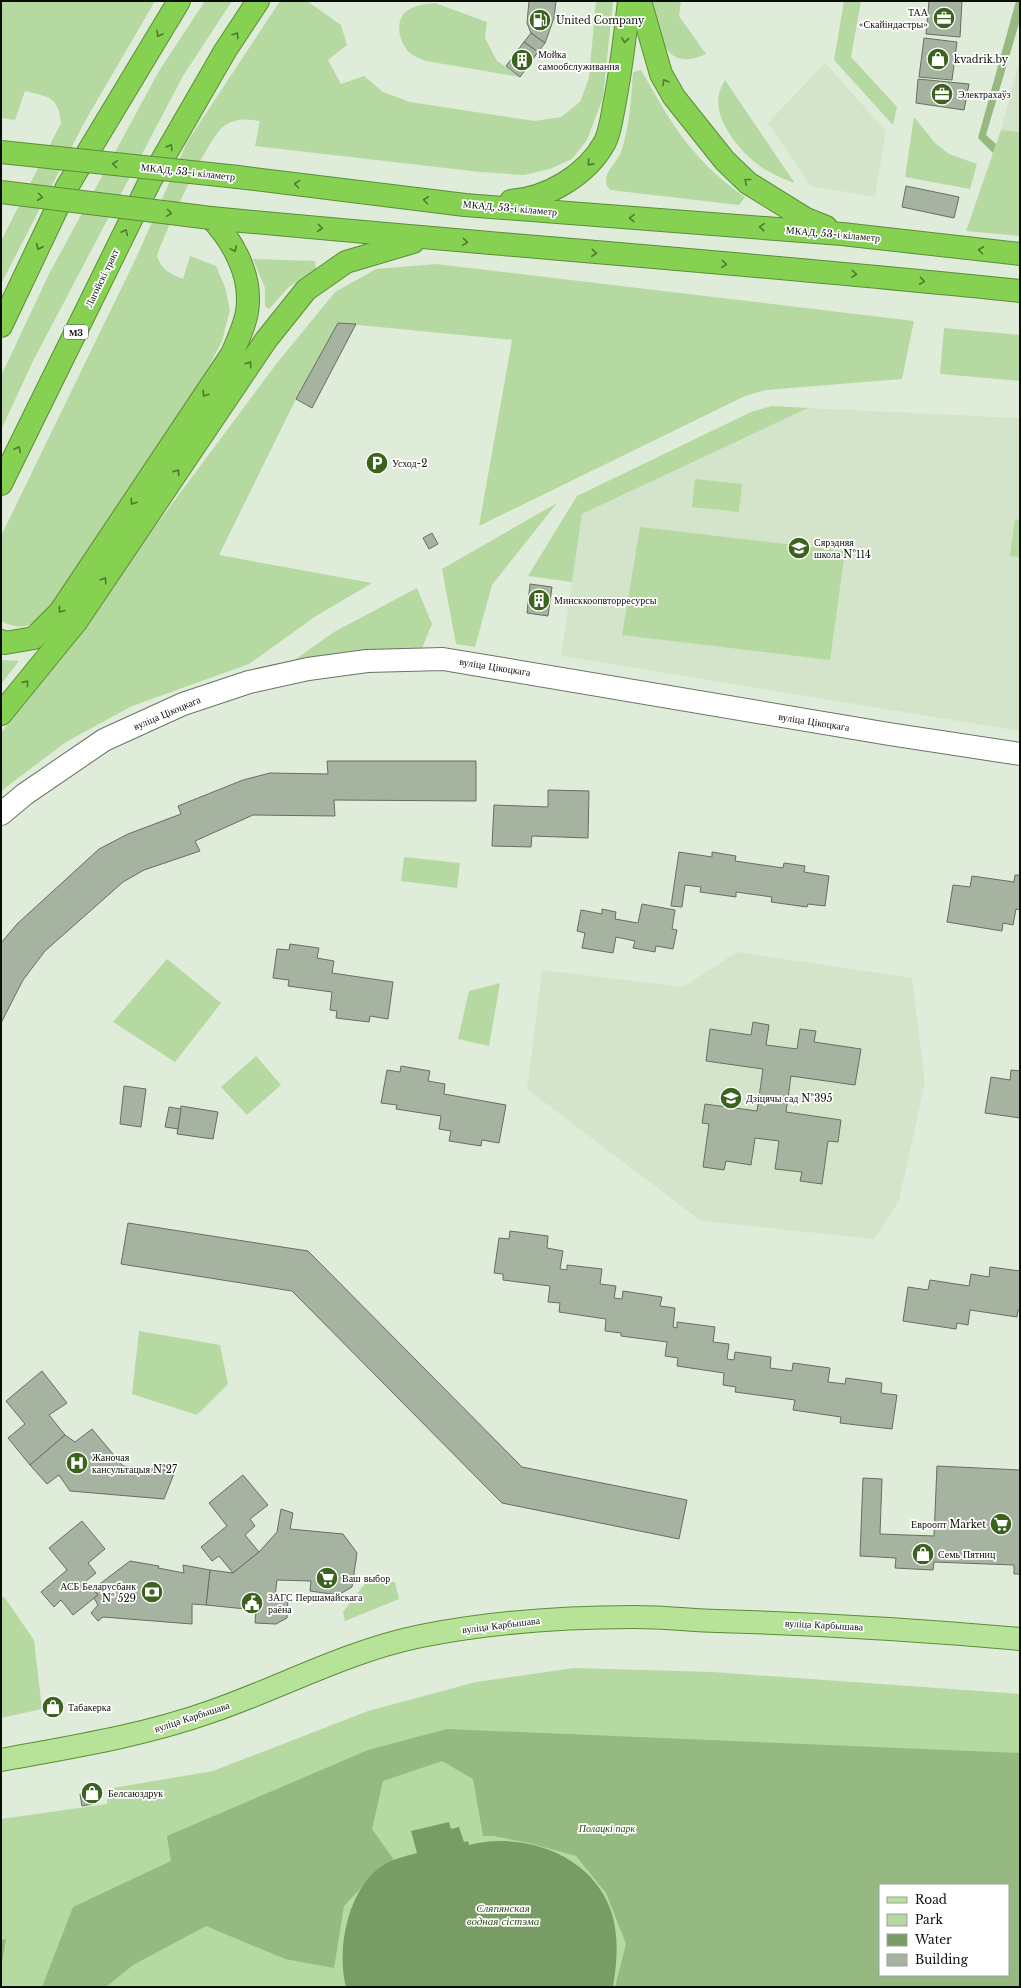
<svg xmlns="http://www.w3.org/2000/svg" width="1021" height="1988" font-family="'Libre Baskerville',serif">
  <rect width="100%" height="100%" fill="#e0ecda"/>
  <!-- built -->
  <g fill="#d4e4cb">
    <polygon points="1020,58 1020,132 1001,130"/>
    <polygon points="825,63 886,131 875,197 811,186 768,123"/>
    <polygon points="808,408 1020,418 1020,731 561,656 582,514"/>
    <polygon points="737,952 912,978 925,1082 899,1201 874,1239 701,1221 527,1089 542,970 683,987"/>
  </g>
  <!-- green -->
  <g fill="#b5d9a1" fill-rule="evenodd">
    <path d="M1,1h154l-71,122 -83,161v-43l60,-118c-3,-27 -12,-26 -36,-32l-10,29 -14,-2z"/>
    <polygon points="205,1 232,1 183,76 33,361 1,430 1,376 49,274 159,71"/>
    <path d="M280,1h27l34,24 6,20 -19,15 13,24 23,-8 19,16 27,10 125,19 26,-4 19,-15 9,-24 7,-77h17l-10,97 -16,42 -15,19 -22,10 -26,6 -44,-3 -225,-26 5,-25c-13,-2 -24,-3 -36,5 -18,14 -58,105 -67,130 4,14 14,18 26,23l7,-23 26,10 9,21 5,23 -8,31 -29,56 -141,212c-19,15 -26,24 -51,12v-85l136,-280 50,-114z"/>
    <path d="M649,1h32l-2,15 27,38c-43,20 -48,-22 -57,-53z"/>
    <polygon points="844,1 861,1 851,57 897,107 893,125 834,60"/>
    <path d="M435,3l52,19 -2,16 12,23 23,16 -94,-16c-5,-2 -11,-4 -15,-7 -12,-10 -18,-34 -3,-44 9,-5 18,-6 27,-7z"/>
    <path d="M641,70c17,29 33,60 56,85 14,16 31,30 48,42l-6,8 -129,-15c-12,-14 6,-25 11,-38 9,-26 10,-53 12,-80z"/>
    <path d="M725,80l69,102v1c-9,-4 -18,-7 -26,-12 -22,-11 -56,-50 -49,-77 1,-5 4,-10 6,-14z"/>
    <polygon points="914,117 935,143 949,154 977,164 970,189 905,177"/>
    <polygon points="1001,130 1020,132 1020,236 966,231"/>
    <polygon points="253,259 315,261 316,269 289,287 269,309 265,306 265,288"/>
    <polygon points="436,264 914,321 902,379 766,390 745,396 479,526 512,340 338,323 296,399 219,555 372,583 316,616 249,664 132,706 66,742 1,791 1,733 277,363 335,292 376,269"/>
    <polygon points="944,328 1020,335 1020,381 940,374"/>
    <polygon points="772,406 808,408 582,514 572,582 528,576 577,496 751,412"/>
    <polygon points="695,479 742,484 739,512 692,507"/>
    <polygon points="557,503 492,585 475,647 456,644 442,569"/>
    <polygon points="1015,519 1020,520 1020,557 1010,556"/>
    <polygon points="640,527 845,551 830,660 622,635"/>
    <polygon points="417,588 432,624 420,653 286,666 334,632"/>
    <polygon points="1,660 19,661 1,684"/>
    <polygon points="404,857 460,863 457,888 401,881"/>
    <polygon points="167,959 221,1003 175,1062 113,1022"/>
    <polygon points="500,983 489,1046 458,1039 469,991"/>
    <polygon points="256,1056 281,1085 247,1115 221,1087"/>
    <polygon points="139,1331 220,1345 228,1384 197,1415 132,1394"/>
    <polygon points="367,1581 395,1582 399,1599 345,1621 343,1612"/>
    <polygon points="1,1596 5,1598 34,1640 42,1709 1,1718"/>
    <path d="M574,1668l139,4 307,22v293h-1019v-168l106,-15v-15l106,-18 155,-60 108,-29zM880,1885h128v90h-128z"/>
  </g>
  <!-- forest -->
  <g fill="#95b981" fill-rule="evenodd">
    <polygon points="1016,1 1020,1 1020,20 986,135 996,144 993,153 978,138"/>
    <path d="M447,1729l573,24v234h-405l11,-43 -20,-51 -30,-37 -47,-13 -36,-7h-10l-10,-57 -31,-18 -59,20 -11,48 22,31 -17,11 -33,35 -10,62 -49,-9 -79,-33 -73,39 -27,22h-64l31,-80 98,-46 -4,-25 201,-86zM880,1885h128v90h-128z"/>
    <polygon points="6,1939 1,1969 1,1940"/>
  </g>
  <!-- water -->
  <path fill="#799c65" d="M449,1822l2,7 8,-2 5,15 4,-1 1,4c55,-14 125,10 143,69 7,24 5,49 1,73h-267c-10,-38 2,-101 39,-123 9,-5 21,-8 32,-11l-6,-22z"/>
  <!-- building -->
  <g fill="#a7b3a1" stroke="#656f5f">
    <polygon points="529,1 556,1 554,18 545,43 531,33 527,23"/>
    <polygon points="929,1 962,1 960,37 926,34"/>
    <polygon points="531,33 545,43 538,52 524,42"/>
    <polygon points="924,38 957,42 952,80 919,77"/>
    <polygon points="524,42 538,52 520,77 506,66"/>
    <polygon points="515,54 529,65 526,69 512,58"/>
    <polygon points="918,79 969,84 964,110 916,103"/>
    <polygon points="906,186 959,197 954,218 902,207"/>
    <polygon points="338,323 356,324 312,408 296,399"/>
    <polygon points="432,533 438,544 429,549 423,538"/>
    <polygon points="530,584 552,587 548,616 527,613"/>
    <polygon points="327,761 476,761 476,801 334,800 335,816 253,815 195,841 200,851 144,870 123,882 45,951 23,980 1,1023 1,943 17,924 99,849 128,834 181,814 178,806 243,780 270,773 328,774"/>
    <polygon points="548,790 589,791 588,838 532,836 531,847 492,846 494,805 548,807"/>
    <polygon points="679,852 712,857 712,852 736,856 735,861 783,868 784,863 805,866 804,872 829,876 825,906 808,904 807,907 771,902 772,897 736,892 736,897 700,892 701,887 685,885 682,907 671,906"/>
    <polygon points="1015,875 1020,875 1020,910 1016,909 1013,925 1003,923 1002,931 947,922 953,885 970,887 972,876 1014,882"/>
    <polygon points="642,904 675,910 672,929 677,930 673,949 656,946 655,952 633,948 635,941 616,937 613,953 582,948 585,933 577,931 581,910 602,914 602,909 616,912 615,919 638,923"/>
    <polygon points="290,944 319,948 317,958 334,961 332,973 393,982 388,1019 370,1016 369,1022 336,1018 337,1011 330,1010 332,992 288,986 289,980 273,978 277,949 289,950"/>
    <polygon points="753,1022 769,1025 766,1045 797,1049 800,1029 816,1031 814,1042 861,1049 855,1085 791,1076 786,1112 841,1120 838,1142 828,1141 822,1184 800,1181 802,1172 775,1169 779,1141 755,1138 751,1165 726,1161 724,1170 703,1167 709,1124 702,1123 705,1104 757,1111 763,1069 706,1061 710,1029 751,1035"/>
    <polygon points="401,1066 430,1071 428,1081 445,1084 444,1094 506,1105 499,1143 482,1140 481,1146 449,1141 451,1131 439,1129 441,1116 396,1109 397,1105 381,1103 387,1070 400,1072"/>
    <polygon points="1011,1070 1020,1071 1020,1118 985,1113 991,1077 1010,1080"/>
    <polygon points="124,1086 146,1089 141,1127 120,1124"/>
    <polygon points="181,1106 218,1112 213,1139 177,1134"/>
    <polygon points="169,1107 181,1109 178,1129 165,1127"/>
    <polygon points="128,1223 308,1251 522,1467 687,1500 679,1539 502,1503 292,1291 121,1264"/>
    <polygon points="510,1231 548,1236 547,1248 563,1251 560,1269 567,1270 567,1265 602,1269 600,1284 616,1286 614,1298 622,1299 623,1291 662,1297 660,1306 675,1308 673,1327 677,1328 677,1322 715,1327 713,1342 729,1344 727,1359 734,1360 735,1352 771,1357 770,1368 792,1371 793,1363 830,1368 828,1382 845,1384 846,1378 882,1383 881,1393 897,1395 892,1429 840,1423 841,1417 793,1410 795,1400 735,1392 736,1387 723,1385 724,1373 677,1366 678,1358 665,1356 667,1342 621,1336 621,1333 605,1331 606,1319 559,1312 560,1303 548,1302 550,1286 503,1280 503,1274 494,1273 499,1238 509,1239"/>
    <polygon points="990,1267 1020,1271 1020,1310 1018,1310 1017,1317 970,1310 968,1325 957,1323 956,1329 903,1321 908,1287 928,1290 930,1280 969,1286 971,1274 989,1277"/>
    <polygon points="42,1371 67,1403 49,1415 65,1435 30,1465 8,1438 25,1424 6,1401"/>
    <polygon points="92,1429 123,1466 175,1471 164,1499 70,1491 59,1475 47,1484 30,1465 65,1435 75,1442"/>
    <polygon points="937,1466 1020,1470 1020,1574 1014,1574 1014,1565 934,1562 933,1570 895,1568 896,1558 860,1556 863,1478 882,1479 880,1534 934,1536"/>
    <polygon points="243,1475 268,1505 250,1519 255,1526 245,1535 259,1552 233,1573 219,1556 212,1561 201,1547 227,1526 209,1503"/>
    <polygon points="281,1509 293,1513 290,1529 343,1534 357,1553 352,1587 338,1595 310,1591 311,1581 277,1580 275,1596 288,1597 287,1618 276,1624 255,1623 256,1610 206,1605 210,1570 233,1573 259,1552 277,1532"/>
    <polygon points="82,1521 105,1549 88,1563 96,1573 86,1581 98,1595 73,1615 61,1600 54,1607 41,1592 67,1570 49,1548"/>
    <polygon points="130,1561 159,1566 158,1568 184,1573 183,1565 210,1570 206,1605 192,1604 192,1624 103,1617 98,1621 91,1613 98,1605 94,1598 98,1595 93,1589"/>
    <polygon points="90,1793 93,1804 82,1806 80,1794"/>
  </g>
  <g fill="none" stroke-linecap="round" stroke-linejoin="round">
    <!-- minor casing -->
    <g stroke="#6a7464" stroke-width="24">
      <polyline id="minor" points="1,814 25,794 104,740 183,704 249,682 308,669 367,661 443,659 889,734 1020,754"/>
    </g>
    <!-- major casing -->
    <g stroke="#5b8d38" stroke-width="24">
      <path id="major" d="M1,1760c70,-13 141,-24 209,-48 70,-24 137,-61 211,-76 70,-14 141,-19 213,-19 28,0 56,3 83,4 102,3 202,9 303,18"/>
    </g>
    <!-- highway casing -->
    <g stroke="#5b8d38" stroke-width="24">
      <g id="highway">
        <polyline points="640,1 661,74 674,97 725,161 748,183 806,219 826,227"/>
        <polyline points="238,177 465,205 842,234 1020,254"/>
        <path d="M511,201c37,-3 76,-26 94,-59 5,-10 7,-25 9,-36 7,-35 11,-69 15,-105"/>
        <path d="M211,218c270,26 540,45 809,73"/>
        <polyline points="1,326 67,187 179,1"/>
        <polyline points="1,484 150,181 225,51 258,1"/>
        <path d="M1,641l4,2 29,-5 26,-26 172,-258c7,-17 16,-35 16,-53 1,-31 -17,-62 -37,-83"/>
        <polyline points="1,714 76,622 266,340 306,290 346,262 413,242"/>
      </g>
    </g>
    <!-- minor -->
    <use href="#minor" stroke="#fff" stroke-width="22"/>
    <!-- major -->
    <use href="#major" stroke="#b6e397" stroke-width="22"/>
    <!-- highway -->
    <use href="#highway" stroke="#86d152" stroke-width="22"/>
    <!-- highway-bridge casing -->
    <g stroke="#5b8d38" stroke-width="24" stroke-linecap="butt">
      <g id="highway-bridge">
        <polyline points="1,152 238,177"/>
        <polyline points="1,192 211,218"/>
      </g>
    </g>
    <!-- highway-bridge -->
    <use href="#highway-bridge" stroke="#86d152" stroke-width="22"/>
  </g>
  <!-- one-way arrows -->
  <defs><path id="oneway-chevron" d="M-2-3.5L2.5 0L-2 3.5" fill="none" stroke-width="1.6" stroke-linecap="round" stroke-linejoin="round"/></defs>
  <g stroke="#4f7a31">
    <use href="#oneway-chevron" transform="translate(159 34) rotate(121)"/>
    <use href="#oneway-chevron" transform="translate(236 35) rotate(-57)"/>
    <use href="#oneway-chevron" transform="translate(625 40) rotate(96)"/>
    <use href="#oneway-chevron" transform="translate(665 82) rotate(-120)"/>
    <use href="#oneway-chevron" transform="translate(170 147) rotate(-60)"/>
    <use href="#oneway-chevron" transform="translate(590 163) rotate(132)"/>
    <use href="#oneway-chevron" transform="translate(115 164) rotate(-174)"/>
    <use href="#oneway-chevron" transform="translate(747 181) rotate(-141)"/>
    <use href="#oneway-chevron" transform="translate(297 184) rotate(-173)"/>
    <use href="#oneway-chevron" transform="translate(40 197) rotate(7)"/>
    <use href="#oneway-chevron" transform="translate(426 200) rotate(-173)"/>
    <use href="#oneway-chevron" transform="translate(169 213) rotate(7)"/>
    <use href="#oneway-chevron" transform="translate(632 218) rotate(-176)"/>
    <use href="#oneway-chevron" transform="translate(762 227) rotate(-176)"/>
    <use href="#oneway-chevron" transform="translate(320 228) rotate(6)"/>
    <use href="#oneway-chevron" transform="translate(125 232) rotate(-64)"/>
    <use href="#oneway-chevron" transform="translate(465 242) rotate(5)"/>
    <use href="#oneway-chevron" transform="translate(39 247) rotate(115)"/>
    <use href="#oneway-chevron" transform="translate(234 249) rotate(66)"/>
    <use href="#oneway-chevron" transform="translate(981 250) rotate(-173)"/>
    <use href="#oneway-chevron" transform="translate(594 253) rotate(5)"/>
    <use href="#oneway-chevron" transform="translate(724 264) rotate(5)"/>
    <use href="#oneway-chevron" transform="translate(854 274) rotate(5)"/>
    <use href="#oneway-chevron" transform="translate(922 281) rotate(6)"/>
    <use href="#oneway-chevron" transform="translate(249 364) rotate(-56)"/>
    <use href="#oneway-chevron" transform="translate(205 394) rotate(124)"/>
    <use href="#oneway-chevron" transform="translate(18 449) rotate(-64)"/>
    <use href="#oneway-chevron" transform="translate(177 472) rotate(-56)"/>
    <use href="#oneway-chevron" transform="translate(133 502) rotate(124)"/>
    <use href="#oneway-chevron" transform="translate(104 580) rotate(-56)"/>
    <use href="#oneway-chevron" transform="translate(61 610) rotate(128)"/>
    <use href="#oneway-chevron" transform="translate(26 683) rotate(-51)"/>
  </g>
  <!-- icons -->
  <defs>
    <g id="office-disc" transform="scale(1.15)"><circle r="9.5" fill="#3b631e" stroke="#fff"/><path d="M-6-3h4V-5.5h4V-3h4V5H-6ZM-1-4.5V-3h2v-1.5ZM-6 0V1H6V0Z" fill="#fff"/></g>
    <g id="fuel-disc" transform="scale(1.15)"><circle r="9.5" fill="#3b631e" stroke="#fff"/><path d="M-5.5-6h7V0h2V4h1.3V-2.5L3-4.5l.8-.8L6-3V5H2.5V1h-1V6h-7ZM-4.2-4.7v3.2H.2V-4.7Z" fill="#fff"/></g>
    <g id="shop-disc" transform="scale(1.15)"><circle r="9.5" fill="#3b631e" stroke="#fff"/><path d="M-5-2.5h2.3a2.7 3.5 0 0 1 5.4 0H5L5.5 6h-11ZM-1.5-2.5h3a1.5 2.3 0 0 0-3 0Z" fill="#fff"/></g>
    <g id="building-disc" transform="scale(1.15)"><circle r="9.5" fill="#3b631e" stroke="#fff"/><path d="M-4-6H4V6H1V3H-1V6H-4ZM-2.5-4.3h1.7v1.8h-1.7ZM.8-4.3h1.7v1.8H.8ZM-2.5-1h1.7V.8h-1.7ZM.8-1h1.7V.8H.8Z" fill="#fff"/></g>
    <g id="parking-disc" transform="scale(1.15)"><circle r="9.5" fill="#3b631e" stroke="#fff"/><path d="M-3.5-5.5H1a3.5 3.5 0 0 1 0 7H-1V5.5H-3.5ZM-1-3.4V-.6H.8a1.4 1.4 0 0 0 0-2.8Z" fill="#fff"/></g>
    <g id="school-disc" transform="scale(1.15)"><circle r="9.5" fill="#3b631e" stroke="#fff"/><path d="M0-5L7-2L0 1L-7-2ZM-4 1L0 2.5L4 1V4Q0 6-4 4Z" fill="#fff"/></g>
    <g id="hospital-disc" transform="scale(1.15)"><circle r="9.5" fill="#3b631e" stroke="#fff"/><path d="M-5-5h3v3.5h4V-5h3V5h-3V1.5h-4V5h-3Z" fill="#fff"/></g>
    <g id="supermarket-disc" transform="scale(1.15)"><circle r="9.5" fill="#3b631e" stroke="#fff"/><path d="M-6-5.5h2.5l.6 2H6L4.5 2H-2.5L-4.4-4H-6ZM-1.5 3.2a1.3 1.3 0 1 0 .1 0ZM3 3.2a1.3 1.3 0 1 0 .1 0Z" fill="#fff"/></g>
    <g id="bank-disc" transform="scale(1.15)"><circle r="9.5" fill="#3b631e" stroke="#fff"/><path d="M-6-4H6V4H-6ZM0-2.3a2.3 2.3 0 1 0 0 4.6a2.3 2.3 0 1 0 0-4.6Z" fill="#fff"/></g>
    <g id="civic-disc" transform="scale(1.15)"><circle r="9.5" fill="#3b631e" stroke="#fff"/><path d="M-.6-6.5H3V-4.5H.6V-3L4-1V1h2V6H-6V1h2V-1L-.6-3ZM-1.2 2.5V6h2.4V2.5Z" fill="#fff"/></g>
  </defs>
  <g fill-rule="evenodd">
    <use href="#office-disc" x="944" y="18"/>
    <use href="#fuel-disc" x="540" y="20"/>
    <use href="#shop-disc" x="938" y="59"/>
    <use href="#building-disc" x="522" y="60"/>
    <use href="#office-disc" x="942" y="94"/>
    <use href="#parking-disc" x="377" y="463"/>
    <use href="#school-disc" x="799" y="548"/>
    <use href="#building-disc" x="539" y="600"/>
    <use href="#school-disc" x="731" y="1098"/>
    <use href="#hospital-disc" x="77" y="1463"/>
    <use href="#supermarket-disc" x="1001" y="1524"/>
    <use href="#shop-disc" x="923" y="1554"/>
    <use href="#supermarket-disc" x="327" y="1578"/>
    <use href="#bank-disc" x="152" y="1592"/>
    <use href="#civic-disc" x="252" y="1603"/>
    <use href="#shop-disc" x="53" y="1707"/>
    <use href="#shop-disc" x="92" y="1793"/>
  </g>
  <g text-anchor="middle" dominant-baseline="central" stroke-width="3.5" stroke-linejoin="round" paint-order="stroke">
    <!-- shield labels -->
    <rect fill="#fff" stroke="#545753" stroke-width="1" x="64" y="325" width="24" height="14" rx="3"/>
    <g font-size="9" font-weight="bold" fill="#0b0f09">
      <text x="76" y="332">М3</text>
    </g>
    <!-- poi labels -->
    <g font-size="10" fill="#0b0f09" stroke="#fff" text-anchor="start">
      <text x="928" y="12" text-anchor="end">ТАА<tspan x="928" dy="12">«Скайіндастры»</tspan></text>
      <text x="556" y="20">United Company</text>
      <text x="538" y="54">Мойка<tspan x="538" dy="12">самообслуживания</tspan></text>
      <text x="954" y="59">kvadrik.by</text>
      <text x="958" y="94">Электрахаўз</text>
      <text x="392" y="463">Усход-2</text>
      <text x="814" y="542">Сярэдняя<tspan x="814" dy="12">школа №114</tspan></text>
      <text x="554" y="600">Минсккоопвторресурсы</text>
      <text x="746" y="1098">Дзіцячы сад №395</text>
      <text x="92" y="1457">Жаночая<tspan x="92" dy="12">кансультацыя №27</tspan></text>
      <text x="986" y="1524" text-anchor="end">Евроопт Market</text>
      <text x="938" y="1554">Семь Пятниц</text>
      <text x="342" y="1578">Ваш выбор</text>
      <text x="136" y="1586" text-anchor="end">АСБ Беларусбанк<tspan x="136" dy="12">№ 529</tspan></text>
      <text x="268" y="1597">ЗАГС Першамайскага<tspan x="268" dy="12">раёна</tspan></text>
      <text x="68" y="1707">Табакерка</text>
      <text x="108" y="1793">Белсаюздрук</text>
    </g>
    <!-- street labels -->
    <g font-size="10" fill="#0b0f09" stroke="#fff">
      <text transform="translate(188 172) rotate(6)">МКАД, 53-і кіламетр</text>
      <text transform="translate(510 208) rotate(5)">МКАД, 53-і кіламетр</text>
      <text transform="translate(833 234) rotate(5)">МКАД, 53-і кіламетр</text>
      <text transform="translate(102 278) rotate(-64)">Лагойскі тракт</text>
      <text transform="translate(495 667) rotate(9)">вуліца Цікоцкага</text>
      <text transform="translate(167 713) rotate(-23)">вуліца Цікоцкага</text>
      <text transform="translate(814 722) rotate(9)">вуліца Цікоцкага</text>
      <text transform="translate(501 1625) rotate(-7)">вуліца Карбышава</text>
      <text transform="translate(824 1625) rotate(3)">вуліца Карбышава</text>
      <text transform="translate(192 1717) rotate(-18)">вуліца Карбышава</text>
    </g>
    <!-- park labels -->
    <g font-size="10" font-style="italic" fill="#26470c" stroke="#fff">
      <text x="607" y="1828">Полацкі парк</text>
    </g>
    <!-- water labels -->
    <g font-size="11" font-style="italic" fill="#2c4d13" stroke="#fff">
      <text x="503" y="1908">Сляпянская<tspan x="503" dy="13">водная сістэма</tspan></text>
    </g>
  </g>
  <!-- border -->
  <rect width="1021" height="1988" fill="none" stroke="#0b0f09" stroke-width="4"/>
  <!-- legend -->
  <rect x="879" y="1884" width="130" height="92" fill="#ffffff" stroke="#9d9f9d"/>
  <rect x="887" y="1897" width="20" height="6" fill="#b6e397" stroke="#9d9f9d"/>
  <text x="915" y="1904" font-size="12" fill="#0b0f09">Road</text>
  <rect x="887" y="1914" width="20" height="12" fill="#b5d9a1" stroke="#9d9f9d"/>
  <text x="915" y="1924" font-size="12" fill="#0b0f09">Park</text>
  <rect x="887" y="1934" width="20" height="12" fill="#799c65" stroke="#9d9f9d"/>
  <text x="915" y="1944" font-size="12" fill="#0b0f09">Water</text>
  <rect x="887" y="1954" width="20" height="12" fill="#a7b3a1" stroke="#9d9f9d"/>
  <text x="915" y="1964" font-size="12" fill="#0b0f09">Building</text>
</svg>
